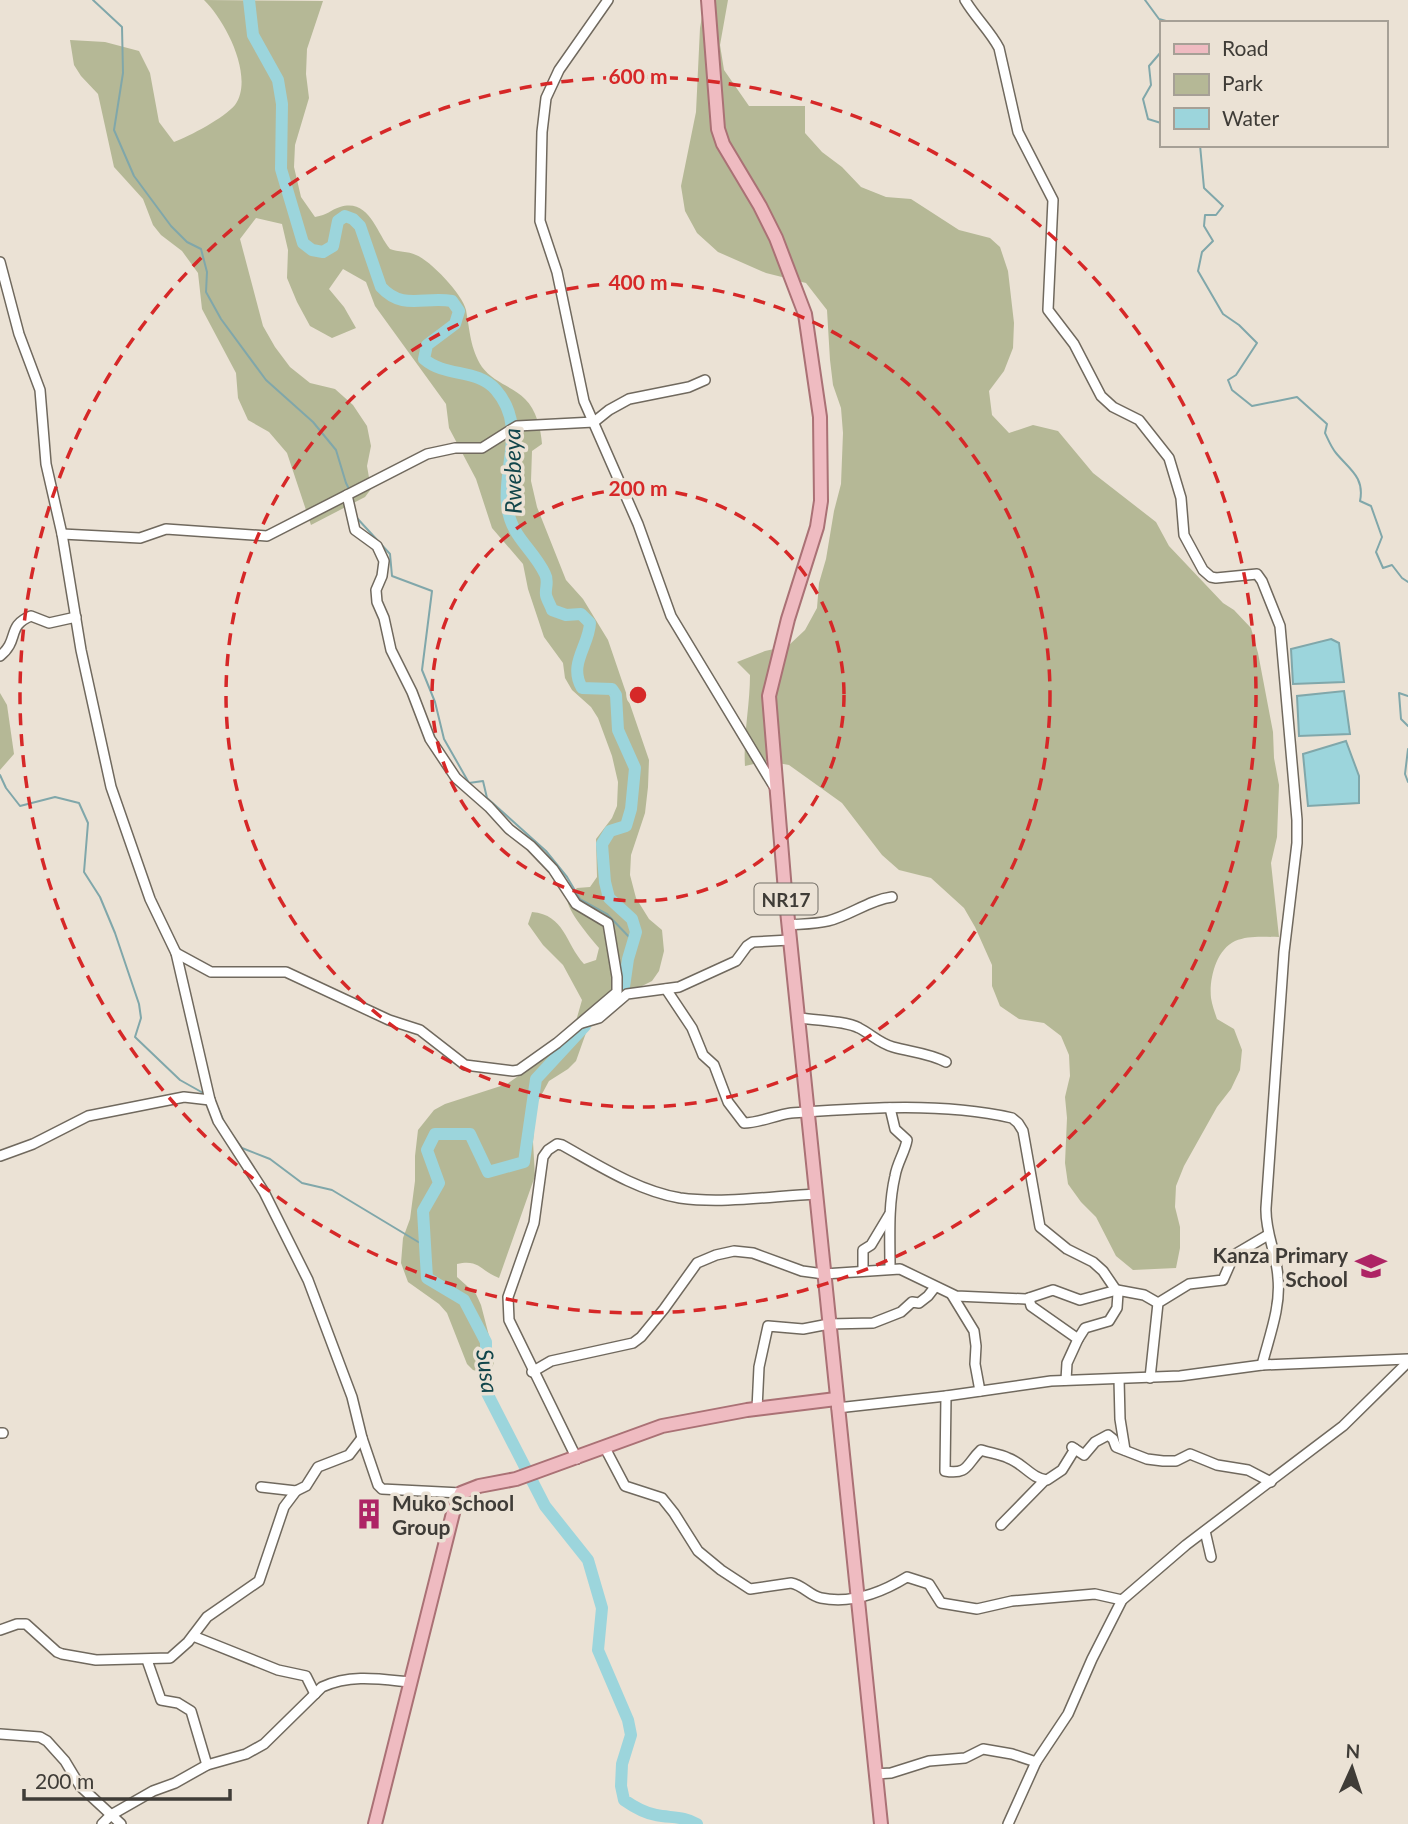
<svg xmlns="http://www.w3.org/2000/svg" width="1408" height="1824" font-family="Lato,sans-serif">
  <rect width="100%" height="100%" fill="#ebe2d5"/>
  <!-- green -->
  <g fill="#b5b896">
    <path d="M204,0l119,1 -16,48 -1,25 3,24 -14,47 -1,22 7,30 14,20c13,-2 15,-7 25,-10 29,-9 36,25 50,42 8,3 18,2 26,6 14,5 47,40 50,55 4,21 4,38 16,57 11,15 33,21 43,32 11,10 16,30 17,45l-10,7 -1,30 6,26 29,73 17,19 25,41 41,120 -1,27 -3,26 -14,42 -1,20 6,23 13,21 13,11 2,21 -5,20 -7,10 -16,8 -49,41 -11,31 -8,8 -19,12 -13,24 -3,37 2,34 -36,102c-19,-7 -19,-19 -42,-14v13l19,17 5,11 14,54 -5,16 -17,-5 -6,-6 -20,-51 -8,-9 -31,-22 -7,-19 2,-25 7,-19 5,-38v-25l3,-26 16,-20 11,-6 62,-20 30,-21 39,-42 6,-21 -19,-35 -20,-20 -15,-21 4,-12c33,3 33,31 52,52l12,-4 3,-12c-9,-11 -32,-37 -32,-50l10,-10 13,-1 7,-10 -1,-38 16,-21 5,-12 1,-24 -6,-26 -14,-38 -7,-11 -19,-17 -7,-12 -2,-15 -19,-26 -16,-48 -5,-25 -31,-36 -16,-49 -27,-51 -3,-24 -71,-98 -9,-24 -23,-13 -14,20 15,18 12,21 -24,10 -22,-12 -13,-24 -10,-24 1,-28 -6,-26 -26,-6 -16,21 23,87 12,21 15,20 20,16 25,6 18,16 14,21 4,20 -4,20 4,23 -6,8 -54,28 -24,-72 -18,-21 -21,-12 -10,-22 -2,-25 -34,-64 -4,-36 -16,-22 -21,-16 -8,-10 -10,-26 -29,-32 -16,-73 -17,-18 -7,-11 -4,-25 35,2 34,9 11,22 9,49 15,20c16,-6 50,-24 61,-37 20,-28 -10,-85 -31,-105z"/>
    <path d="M705,0h23l-8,45 4,25 25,36h56v27l17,19 20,15 19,20 25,10 25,2 48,31 31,8 10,9 8,24 6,52 -1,25 -9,23 -15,20 3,24 17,18 24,-8 25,6 35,42 63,49 13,24 54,57 11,7 17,18 7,25 15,79 1,26 5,27 -2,52 -6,26 8,74c-14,0 -30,-2 -44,4 -19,9 -26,38 -24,57 1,7 4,15 6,21l17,10 8,21 -2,20 -9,19 -14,18 -33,59 -8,20 -1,21 5,20v21l-4,20 -43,2 -17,-14 -20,-39 -15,-15 -13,-18 -3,-21 2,-45 -2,-21 5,-21 -1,-21 -8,-19 -17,-13 -25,-4 -19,-13 -8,-20v-21l-17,-38 -11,-19 -33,-30 -32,-8 -17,-15 -40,-52 -53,-38 -22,-4 -22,5c-2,-31 5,-60 5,-91l-13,-13 28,-11 23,-5 17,-16 12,-22 2,-25 7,-24 8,-48 7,-27 2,-51 -2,-25 -8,-23 -3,-25 -3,-50 -21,-27 -40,-10 -48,-21 -21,-19 -12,-22 -4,-25 15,-74 4,-84z"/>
    <polygon points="0,693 7,705 14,754 0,770"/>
  </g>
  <!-- water -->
  <g fill="#9cd5dc" stroke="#80a7aa" stroke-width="2">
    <polygon points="1331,639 1339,643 1344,682 1293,684 1291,649"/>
    <polygon points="1344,691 1350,734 1299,736 1297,696"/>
    <polygon points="1346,741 1359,776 1359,803 1308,806 1303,754"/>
  </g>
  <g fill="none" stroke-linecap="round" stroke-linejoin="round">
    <!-- stream -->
    <g stroke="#80a7aa" stroke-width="2">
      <polyline points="93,0 122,27 123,73 114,130 134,176 171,226 187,242 201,249 207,272 206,292 221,319 266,380 313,422 336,450 346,483 350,491"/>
      <polyline points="1145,0 1159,19 1173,23"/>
      <polyline points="1161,52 1149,66 1151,85 1143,99 1148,119 1161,123"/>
      <path d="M1200,145l4,43 19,18 -7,9h-11l-1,11 9,15 -11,11 -4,19 25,43 16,11 18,18 -21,32 -8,5 4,10 20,16 45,-9 30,27 -2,9c3,6 6,14 11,20 13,16 29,24 24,48l11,5 11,31 -6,15 7,16 9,-3 10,13 6,4"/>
      <polyline points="356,517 390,554 392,576 432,591 422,670 435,702 444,739 469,783 483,781 487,798 546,851 567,877 580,899 607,914 633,941"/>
      <polyline points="1408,696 1399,693 1401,719 1408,726"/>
      <polyline points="1408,749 1405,774 1408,782"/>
      <polyline points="0,775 6,788 20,806 55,797 79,803 88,823 84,872 100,897 115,933 139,1004 141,1018 135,1037 180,1080 205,1094"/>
      <polyline points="218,1108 224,1122"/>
      <polyline points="230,1132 242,1148 270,1159 302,1183 332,1190 425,1246"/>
    </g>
    <!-- river -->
    <g stroke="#9cd5dc" stroke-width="12">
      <path d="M249,0l4,35 25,45 4,24 -1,65 22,74 9,7 11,2 10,-6 5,-25 7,-5 8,3 7,7 21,61c22,24 43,9 71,14l7,10 -4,13 -28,21 -3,14c22,19 53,9 72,31 31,36 7,74 11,115 4,33 25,42 38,69 4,7 0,14 1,21 1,5 5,11 6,15l14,5 15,-1 9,9c-1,23 -22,41 -8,65l30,1 4,6 2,35 17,38 -4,41 -5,17 -16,5 -8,13 3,38 4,16 23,21 4,13 -8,27 -5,35 -11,10"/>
      <path d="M594,1015l-6,3 -3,8 -49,53 -12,83 -36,10 -18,-38h-35l-8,16 12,33 -16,28 4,67 37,22 22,42v49l59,115 43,54 14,48 -4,42 30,70 3,15 -9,29 -1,22 3,14c10,7 20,13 32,15 15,3 28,1 41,9"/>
    </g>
    <!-- minor casing -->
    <g stroke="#70695e" stroke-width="12">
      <g id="minor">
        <polyline points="608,0 559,70 546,98 542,132 540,221 557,272 584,401 638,524 671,616 775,788"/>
        <path d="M965,0c10,17 25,31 34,48l19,84 35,68 -5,110 26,34 27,52 12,11 26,13 30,38 12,40 3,37 19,35 8,7 5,1 41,-4 5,7 18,45 17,194v23l-13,109 -18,256c-1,25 11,46 12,70 3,29 -9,59 -16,87"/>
        <polyline points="0,262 19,334 40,390 46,464 62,534 81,650 111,787 150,899 176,953 210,1100 218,1121 264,1192 308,1280 352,1397 362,1438 378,1485 382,1489 461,1493"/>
        <polyline points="62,534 140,538 166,529 267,536 427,454 455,448 482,448 517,426 594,422 609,410 629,399 689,387 705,380"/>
        <path d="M0,656c20,-16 6,-30 31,-40l18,7 27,-6"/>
        <path d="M789,925c13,-1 27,-1 39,-4 23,-6 41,-21 64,-24"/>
        <polyline points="176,953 211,972 286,972 389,1020 420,1030 465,1065 513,1071 519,1070 557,1043 617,992 617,977 608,923 576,904 553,869 531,846 509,829 489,807 456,778 430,739 412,692 391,650 384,618 377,602 376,590 382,576 384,561 377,546 355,530 347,495"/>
        <path d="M666,989l26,39 11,27 11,10 14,37 16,21c16,0 31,-8 47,-10 73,-5 149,-11 221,5l6,5 5,8 17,96 27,22 26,13 10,9 15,22 -1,15 -8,13 -24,7 -7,11"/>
        <path d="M799,1018c15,2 48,3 60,10 12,6 20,15 34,19 18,5 36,6 53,15"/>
        <polyline points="582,1023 599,1018 627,994 679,987 736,961 747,946 753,942 790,940"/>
        <path d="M890,1108l5,21 12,11c-2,12 -10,23 -12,36 -7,30 -5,61 -5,92"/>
        <polyline points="0,1156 33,1144 88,1116 184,1097 210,1100"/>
        <polyline points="863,1271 863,1250 871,1245 889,1215"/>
        <polyline points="952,1295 974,1331 976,1346 975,1364 980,1391"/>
        <polyline points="1029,1298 1031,1306 1078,1339 1067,1363 1066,1380"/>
        <polyline points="532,1372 551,1361 633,1343 641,1337 664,1309 697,1263 716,1255 734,1251 753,1253 802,1271 824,1274 900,1269 956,1296 1026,1299 1053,1290 1080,1300 1117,1290 1144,1295 1158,1303"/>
        <polyline points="1150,1378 1158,1303 1189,1284 1223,1280 1234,1255 1268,1235"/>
        <polyline points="1119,1379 1120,1419 1125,1450"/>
        <path d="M946,1396l-1,75c24,4 21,-7 36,-21 9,3 19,4 27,8 15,5 24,21 39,22l15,-10 13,-21"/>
        <polyline points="837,1408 946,1396 1051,1381 1180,1376 1262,1365 1408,1359"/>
        <polyline points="757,1409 759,1367 768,1326 803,1329 829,1324 873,1323 901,1312 912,1302 919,1303 928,1296 935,1287"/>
        <polyline points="0,1433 3,1433"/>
        <polyline points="1072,1447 1084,1455 1095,1442 1108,1435 1113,1439 1116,1447 1147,1459 1163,1461 1176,1461 1190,1454 1217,1465 1248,1470 1271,1482"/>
        <path d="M605,1448l20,38 37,12 12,15 24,38 23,19 29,19 41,-6c12,2 19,13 30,15 30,6 60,-5 86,-21l22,7 12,19 36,6 35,-8 83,-7 27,6"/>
        <path d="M577,1459l-68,-139 -1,-23 26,-74 9,-66 5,-7 9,-6 5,1c36,20 76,46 118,53 43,6 93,-2 136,-4"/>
        <polyline points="261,1487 296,1491 306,1486 318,1467 349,1455 362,1438"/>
        <polyline points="1001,1525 1045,1480"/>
        <polyline points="1205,1531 1211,1557"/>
        <polyline points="0,1630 17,1624 26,1624 57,1652 62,1654 96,1660 170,1658 188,1642 207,1617 259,1581 284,1507 296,1491"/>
        <polyline points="193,1636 278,1670 306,1676 315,1694"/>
        <polyline points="147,1660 161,1700 178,1703 191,1711 207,1765"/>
        <polyline points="0,1734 40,1737 47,1741 65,1761 80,1786 121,1824"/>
        <polyline points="875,1774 891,1773 929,1761 965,1758 983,1749 1012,1754 1036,1762"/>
        <path d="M102,1824l9,-9 42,-24 22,-8 32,-18 39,-11 18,-10 58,-57c29,-13 57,-8 87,-5"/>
        <polyline points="1008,1824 1036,1762 1068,1714 1092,1659 1122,1600 1186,1545 1343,1426 1408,1362"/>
      </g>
    </g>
    <!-- major casing -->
    <g stroke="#aa7175" stroke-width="16">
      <g id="major">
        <polyline points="708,0 718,129 723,144 760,206 776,238 805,314 820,417 821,501 817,527 788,619 769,696 785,891 881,1824"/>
        <polyline points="375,1824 454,1509 461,1493 479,1486 516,1479 662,1426 747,1410 836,1399"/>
      </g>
    </g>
    <!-- minor -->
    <use href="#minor" stroke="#fff" stroke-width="9"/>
    <!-- major -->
    <use href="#major" stroke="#efbbc1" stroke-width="12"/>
  </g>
  <!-- distance rings -->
  <g fill="none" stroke="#d62828" stroke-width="3.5" stroke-dasharray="12 9">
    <circle cx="638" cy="695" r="206"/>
    <circle cx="638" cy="695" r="412"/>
    <circle cx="638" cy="695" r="618"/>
  </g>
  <!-- icons -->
  <defs>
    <g id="school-bare" transform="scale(2.415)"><path d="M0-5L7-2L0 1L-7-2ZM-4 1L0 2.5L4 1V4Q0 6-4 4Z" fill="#ae2465" stroke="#ebe2d5" stroke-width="2.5" paint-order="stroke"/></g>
    <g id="building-bare" transform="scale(2.415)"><path d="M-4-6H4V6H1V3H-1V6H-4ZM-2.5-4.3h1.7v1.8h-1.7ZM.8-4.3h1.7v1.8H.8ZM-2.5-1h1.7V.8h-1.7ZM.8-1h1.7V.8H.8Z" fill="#ae2465" stroke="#ebe2d5" stroke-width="2.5" paint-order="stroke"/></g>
  </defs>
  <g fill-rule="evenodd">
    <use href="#school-bare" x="1371" y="1266"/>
    <use href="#building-bare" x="369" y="1514"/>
  </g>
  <g text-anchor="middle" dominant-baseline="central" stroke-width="7" stroke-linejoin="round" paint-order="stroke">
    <!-- shield labels -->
    <rect fill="#ebe2d5" stroke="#736e66" stroke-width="2" x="754.5" y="883.5" width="63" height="31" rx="5"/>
    <g font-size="19" font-weight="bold" fill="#3f3c37">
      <text x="786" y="899">NR17</text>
    </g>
    <!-- poi labels -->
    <g font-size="21" font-weight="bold" fill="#3f3c37" stroke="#ebe2d5" text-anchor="end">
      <text x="1348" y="1254">Kanza Primary<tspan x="1348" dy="24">School</tspan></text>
      <text x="392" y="1502" text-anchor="start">Muko School<tspan x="392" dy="24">Group</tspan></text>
    </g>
    <!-- water labels -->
    <g font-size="23" font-style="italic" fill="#12464b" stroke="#ebe2d5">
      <text transform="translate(512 471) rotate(-91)">Rwebeya</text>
      <text transform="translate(488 1371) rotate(82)">Susa</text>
    </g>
  </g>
  <circle cx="638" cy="695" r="10" fill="#d62828" stroke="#ebe2d5" stroke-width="3.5"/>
  <g font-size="21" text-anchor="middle" font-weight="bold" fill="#d62828" stroke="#ebe2d5" stroke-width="7" stroke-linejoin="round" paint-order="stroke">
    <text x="638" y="84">600 m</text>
    <text x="638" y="290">400 m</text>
    <text x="638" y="496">200 m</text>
  </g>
  <!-- legend -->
  <rect x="1160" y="21" width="228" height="126" fill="#ebe2d5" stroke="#a6a096" stroke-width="2"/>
  <rect x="1174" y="44" width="35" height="10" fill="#efbbc1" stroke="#a6a096" stroke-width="2"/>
  <text x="1222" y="56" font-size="21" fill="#3f3c37">Road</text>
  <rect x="1174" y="74" width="35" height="21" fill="#b5b896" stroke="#a6a096" stroke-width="2"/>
  <text x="1222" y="91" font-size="21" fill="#3f3c37">Park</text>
  <rect x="1174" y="108" width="35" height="21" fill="#9cd5dc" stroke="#a6a096" stroke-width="2"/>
  <text x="1222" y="126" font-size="21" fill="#3f3c37">Water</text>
  <!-- north arrow -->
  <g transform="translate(1352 1768) rotate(3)" stroke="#ebe2d5" stroke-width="5" paint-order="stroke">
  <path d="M0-5L12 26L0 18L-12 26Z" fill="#3f3c37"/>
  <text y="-10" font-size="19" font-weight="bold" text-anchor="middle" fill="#3f3c37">N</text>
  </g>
  <!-- scale -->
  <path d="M24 1789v10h206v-10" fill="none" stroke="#3f3c37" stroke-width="3.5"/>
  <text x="35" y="1789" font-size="21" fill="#3f3c37" stroke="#ebe2d5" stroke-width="5" paint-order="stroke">200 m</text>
</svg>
